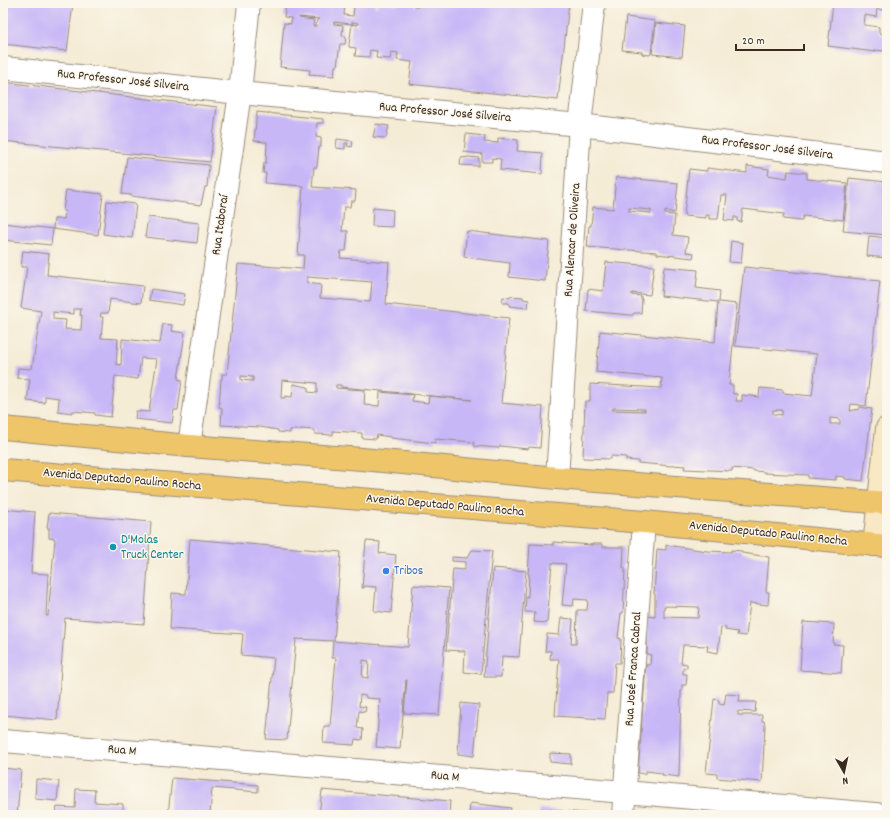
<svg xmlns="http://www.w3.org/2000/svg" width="890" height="818" font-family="Dekko,sans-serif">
  <rect width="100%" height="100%" fill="#fbf7ec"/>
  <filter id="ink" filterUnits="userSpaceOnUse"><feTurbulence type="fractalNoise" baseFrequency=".025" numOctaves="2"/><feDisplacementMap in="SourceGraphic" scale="8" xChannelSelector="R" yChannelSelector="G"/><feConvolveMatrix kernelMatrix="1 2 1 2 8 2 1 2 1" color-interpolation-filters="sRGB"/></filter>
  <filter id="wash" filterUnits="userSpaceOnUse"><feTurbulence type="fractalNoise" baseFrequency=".012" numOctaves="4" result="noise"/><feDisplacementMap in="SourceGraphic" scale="16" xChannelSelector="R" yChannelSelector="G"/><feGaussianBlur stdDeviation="0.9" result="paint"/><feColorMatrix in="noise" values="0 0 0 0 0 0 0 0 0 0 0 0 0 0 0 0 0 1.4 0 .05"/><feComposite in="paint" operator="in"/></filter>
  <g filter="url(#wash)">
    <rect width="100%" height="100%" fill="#f5ecd6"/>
    <g id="blocks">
      <!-- building -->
      <g fill="#c7b7f7" fill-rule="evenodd">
        <polygon points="3,3 73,3 67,51 3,44"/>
        <path d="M286,3h29v2h3v-2l27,1 -1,11 9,1 1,-11h2v-2h19v3l2,1 1,-4h15v2h4v-2h15l3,1v3h3l1,-4h150l-11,97 -149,-16 3,-22 -15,-2 1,-7 -7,-1 -1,7 -14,-1 1,-7 -7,-1 -1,7 -14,-1 1,-8 -7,-1v-2l3,-21 6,1v-2l-6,-1v2l-18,-2v2l9,1 -1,11h4l-1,8h-5l-3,22h-2l-1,10 -25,-2 1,-4 -30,-3 4,-44 7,1v-6l-7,-1zM299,17l20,2 -2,1 -1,6h-3l1,-6 -15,-2z"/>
        <polygon points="833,3 887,3 887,11 877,9 876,17 865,15 864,25 879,27 879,33 886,34 884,51 875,50 875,52 828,46"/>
        <polygon points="626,17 655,21 651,53 650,55 642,54 642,52 622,50"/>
        <polygon points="656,23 685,26 682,57 652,54"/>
        <polygon points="3,82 217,107 210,162 3,141"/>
        <path d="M257,112l66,7v4h-6l-1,14 5,1v9h-2l-2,20h-3l-2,20 44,3 -1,11h-4l-1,6h-6l-2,24h6l-2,20h-5l-1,7 49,4 -3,42 123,14 -8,85 42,4 -3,41 -11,-1 -1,2 -28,-3 -1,2 -25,-2v-4l-39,-3v4l-44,-5v-1l-14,-2 -1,4 -14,-1v-5l-29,-2v4l-18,-1v-4l-15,-1v1h-10v3l-12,-1v-2l-18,-3 -39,-2 1,-17 -3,-1 2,-28h1v-5h5l11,-110 65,5 1,-14h-6l5,-69 -38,-3 1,-10h-3l1,-10h2l1,-21 -13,-1zM307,277l65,5 -2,20 -50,-4 1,-13 -14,-2zM241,376l12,1v4l-12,-1zM282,380l35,3v10l-9,-1v-5l-15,-3 -1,13 -7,-1v2h-4zM336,385h5v2l131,13 -43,-4 -1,7 -16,-2 1,-6 -33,-3 -1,14 -15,-1 1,-15 -29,-2z"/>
        <polygon points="376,124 389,126 386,138 373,137"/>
        <polygon points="466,134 485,136 484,142 498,143 498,138 518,140 517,151 543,153 542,174 500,170 501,159 492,158 492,162 482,162 482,154 464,152"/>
        <polygon points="337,139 353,141 352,147 347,146 348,143 345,143 345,149 336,148"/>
        <polygon points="127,157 209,165 207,187 205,187 201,205 131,196 131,195 122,194"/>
        <polygon points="469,157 479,158 479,166 460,165 461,158"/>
        <polygon points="747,166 769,169 768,175 787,178 788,171 807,173 807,179 847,183 843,220 803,216 802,221 783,219 784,214 743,209 741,222 737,221 737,217 734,217 734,221 724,220 727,195 721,195 718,219 709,219 709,215 706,215 706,218 684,216 689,169 707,171 707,168 747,173"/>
        <path d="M616,177l62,6 -3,30 -10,-2v3l10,1 -2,20 15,2 -2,15 8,1 -1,5 -36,-4v-2l-70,-5 2,-21h2l2,-19 20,2zM629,208l22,2v3l-22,-2z"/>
        <polygon points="849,178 887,182 887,235 843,231"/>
        <polygon points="66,190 103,194 98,235 53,229 54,219 64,219 65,211 63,211"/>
        <polygon points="107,201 136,204 132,238 103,234"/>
        <polygon points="373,208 393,210 392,227 372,226"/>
        <polygon points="148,217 199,223 197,243 145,237"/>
        <polygon points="3,223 53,229 51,245 3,240"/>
        <polygon points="467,231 549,241 545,281 509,277 510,263 464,257"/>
        <polygon points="869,236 887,238 887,258 867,256"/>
        <polygon points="731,241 743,243 741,263 729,262"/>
        <path d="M23,251l26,3 -2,21 96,11 -2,17 -31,-4 -2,14h-7l-1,4h3l-2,21 17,1 -2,25 5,1 1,-26 38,4 3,-19 9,1 -1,6 14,2 -7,46 4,1 -4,30h-4l-2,13 -37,-4 1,-8 13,1 8,-53 -16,-1 -3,21 -23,-3 -4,41 -16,-2v-2l-22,-2 -1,2 -14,-2 1,-13 -14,-2v7l-18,-2 3,-22 -13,-1 1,-10 14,1 9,-58 -20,-3 6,-41h-6zM74,309h7l-1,6h2l-1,15 -16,-1 1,-9 -13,-1v-7l21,2z"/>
        <polygon points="606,262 654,266 650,295 632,293 632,295 641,296 641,299 642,299 641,313 634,313 633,315 630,315 586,311 588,289 603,291"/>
        <path d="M664,267l34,3 -2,18 24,3 -1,11 18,2 -8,81h4v9h4l-1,7h6v-6l17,2 1,-9 23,2v3l29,3 5,-42 -82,-8 9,-79 136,14 -14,125 -15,-2 -1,7 9,-2v-2l13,2 -9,72 -18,-2v-2l-9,-1v4l-28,-2v-3l-43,-2v-1l-11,-1v-1l-22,-2v3l-48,-2 1,-3 -12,-1 -1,1 -34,-3v-2l-12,-1v-3l-15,-1 -1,3 -27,-1 2,-57h5v-17l71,4 1,-10 -66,-6 4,-41 115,11 3,-40 -57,-6zM613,408l32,1v2l-33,-1zM773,410h9v5l-9,-1zM830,418l10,1v5h-10z"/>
        <polygon points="151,289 185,294 183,305 149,300"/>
        <polygon points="510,296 523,297 523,299 529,300 528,308 509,306 509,303 502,303 503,297 510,298"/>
        <polygon points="3,509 35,512 31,573 48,574 46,616 48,616 55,539 49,538 49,528 47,528 49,513 151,522 144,624 65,618 57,720 3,715"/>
        <path d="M190,539l151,13 -7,89 74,6 5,-62 36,3 -10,127 -35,-2 3,-33h-1l-6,69 -24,-2 4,-48 -14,-1v-2l-6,-1 -1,11 7,1 -1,5 -6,-1 -2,17 6,1 -1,11 -7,-1 -1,6 -31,-2 1,-17h6l6,-68h-4l1,-17 -37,-2 -9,101 -21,-1 8,-81 -33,-3 2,-21 -73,-5 2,-36 14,1zM363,660l6,1 -1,17 -6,-1z"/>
        <polygon points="366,541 380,542 379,553 396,555 391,613 374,611 376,587 364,586 364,588 362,588"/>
        <polygon points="553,542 592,545 592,544 602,544 602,547 624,547 623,568 625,569 623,613 621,613 618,638 621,639 620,663 615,663 613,693 607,693 605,719 555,716 559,659 550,659 551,651 545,651 547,634 559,635 561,618 573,619 571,644 576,644 577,610 587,610 588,600 574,599 573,606 562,605 566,564 552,563 547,623 534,622 535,612 525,612 526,596 528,597 529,574 528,574 530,544 553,545"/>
        <path d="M666,545l41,6 24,1v-2l11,1v2l27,4 -3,35h3l-1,13 -18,-2 -4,33 -9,-1 1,-3 -13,-2 1,-2 -5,-1 -3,26 -11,-2 1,-5 -25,-1 -2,18 6,1v4h-4v6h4l-1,11h-4v6h-1l-2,86 -17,-2v-2l-16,-2v3l-8,-1 8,-108h4l1,-10 -4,-1v-38l8,1v-23h-1l3,-45 9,1zM664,606l35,1 -1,11 -34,-1z"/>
        <polygon points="472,550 492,551 481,674 464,672 465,651 446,650 453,569 465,570 465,562 452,561 452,557 467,558"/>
        <polygon points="493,568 526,571 519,657 502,656 501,677 484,677"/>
        <polygon points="803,622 834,624 833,644 843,645 841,673 800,670"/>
        <polygon points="726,694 740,695 739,702 756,702 755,712 738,711 738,715 762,715 762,721 764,721 765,725 762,782 717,778 717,774 706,773 714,699 719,700 719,704 724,705"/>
        <polygon points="461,703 479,705 474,756 458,754"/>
        <polygon points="550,753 571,754 571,764 550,762"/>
        <polygon points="3,768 21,770 17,815 3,815"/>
        <polygon points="172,778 258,785 258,792 212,788 210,815 168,815"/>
        <polygon points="36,779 59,781 57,801 35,799"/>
        <polygon points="76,789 95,790 94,802 123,804 123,815 56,815 57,807 75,808"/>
        <polygon points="322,790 450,801 449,815 319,815"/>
        <polygon points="470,803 511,808 510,815 469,815"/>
        <polygon points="539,809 596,814 596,815 538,815"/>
      </g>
    </g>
  </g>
  <g filter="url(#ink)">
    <use href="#blocks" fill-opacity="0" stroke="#988b7a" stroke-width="1"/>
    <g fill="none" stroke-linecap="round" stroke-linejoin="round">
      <!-- minor casing -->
      <g stroke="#988b7a" stroke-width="24">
        <g id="minor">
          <polyline points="3,68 240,93 580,125 887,162"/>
          <polyline points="189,446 240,93 249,3"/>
          <polyline points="557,478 580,125 594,3"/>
          <polyline points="3,741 625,792 886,815"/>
          <polyline points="623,815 644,522"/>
        </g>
      </g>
      <!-- secondary casing -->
      <g stroke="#988b7a" stroke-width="24">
        <polyline id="secondary" points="874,545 887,428"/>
      </g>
      <!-- primary casing -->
      <g stroke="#988b7a" stroke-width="24">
        <g id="primary">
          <polyline points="3,428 189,446 362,459 557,478 887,503"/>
          <polyline points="3,470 644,522 887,546"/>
        </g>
      </g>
      <!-- minor -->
      <use href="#minor" stroke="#fff" stroke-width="22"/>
      <!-- secondary -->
      <use href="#secondary" stroke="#f8e8c3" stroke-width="22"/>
      <!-- primary -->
      <use href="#primary" stroke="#eec569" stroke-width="22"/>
    </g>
  </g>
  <!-- markers -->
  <circle fill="#0f9aa8" stroke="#fbf7ec" stroke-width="1.5" cx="113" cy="547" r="4"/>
  <circle fill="#3f7fe0" stroke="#fbf7ec" stroke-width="1.5" cx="386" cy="571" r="4"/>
  <g text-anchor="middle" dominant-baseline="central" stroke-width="3" stroke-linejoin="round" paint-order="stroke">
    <!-- street labels -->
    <g font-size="13" fill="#3b2a1e" stroke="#fbf7ec">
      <text transform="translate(123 81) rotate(6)">Rua Professor José Silveira</text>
      <text transform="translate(445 113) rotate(5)">Rua Professor José Silveira</text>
      <text transform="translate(767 148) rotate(7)">Rua Professor José Silveira</text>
      <text transform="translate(221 225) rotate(-82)">Rua Itaboraí</text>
      <text transform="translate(573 240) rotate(-86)">Rua Alencar de Oliveira</text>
      <text transform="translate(122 480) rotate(5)">Avenida Deputado Paulino Rocha</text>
      <text transform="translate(445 506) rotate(5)">Avenida Deputado Paulino Rocha</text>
      <text transform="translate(768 534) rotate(6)">Avenida Deputado Paulino Rocha</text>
      <text transform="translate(634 669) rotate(-86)">Rua José Franca Cabral</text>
      <text transform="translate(122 751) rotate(5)">Rua M</text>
      <text transform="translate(445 777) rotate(5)">Rua M</text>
    </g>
    <!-- culture labels -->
    <g font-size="13" fill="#0d838f" stroke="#fbf7ec" text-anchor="start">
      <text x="121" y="540">D'Molas<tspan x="121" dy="15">Truck Center</tspan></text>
    </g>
    <!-- shop labels -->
    <g font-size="13" fill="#366cbe" stroke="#fbf7ec" text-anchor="start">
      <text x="394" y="571">Tribos</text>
    </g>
  </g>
  <!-- margin -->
  <rect width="890" height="818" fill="none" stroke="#fbf7ec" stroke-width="16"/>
  <!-- north arrow -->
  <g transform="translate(844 772) rotate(171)" stroke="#fbf7ec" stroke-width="3" paint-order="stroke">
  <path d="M0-3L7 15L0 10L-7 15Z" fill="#3b2a1e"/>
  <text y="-6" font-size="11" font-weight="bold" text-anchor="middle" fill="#3b2a1e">N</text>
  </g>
  <!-- scale -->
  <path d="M736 44v6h68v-6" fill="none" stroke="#3b2a1e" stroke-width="2"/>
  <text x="742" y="44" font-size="12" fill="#3b2a1e" stroke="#fbf7ec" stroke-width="3" paint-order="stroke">20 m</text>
</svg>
